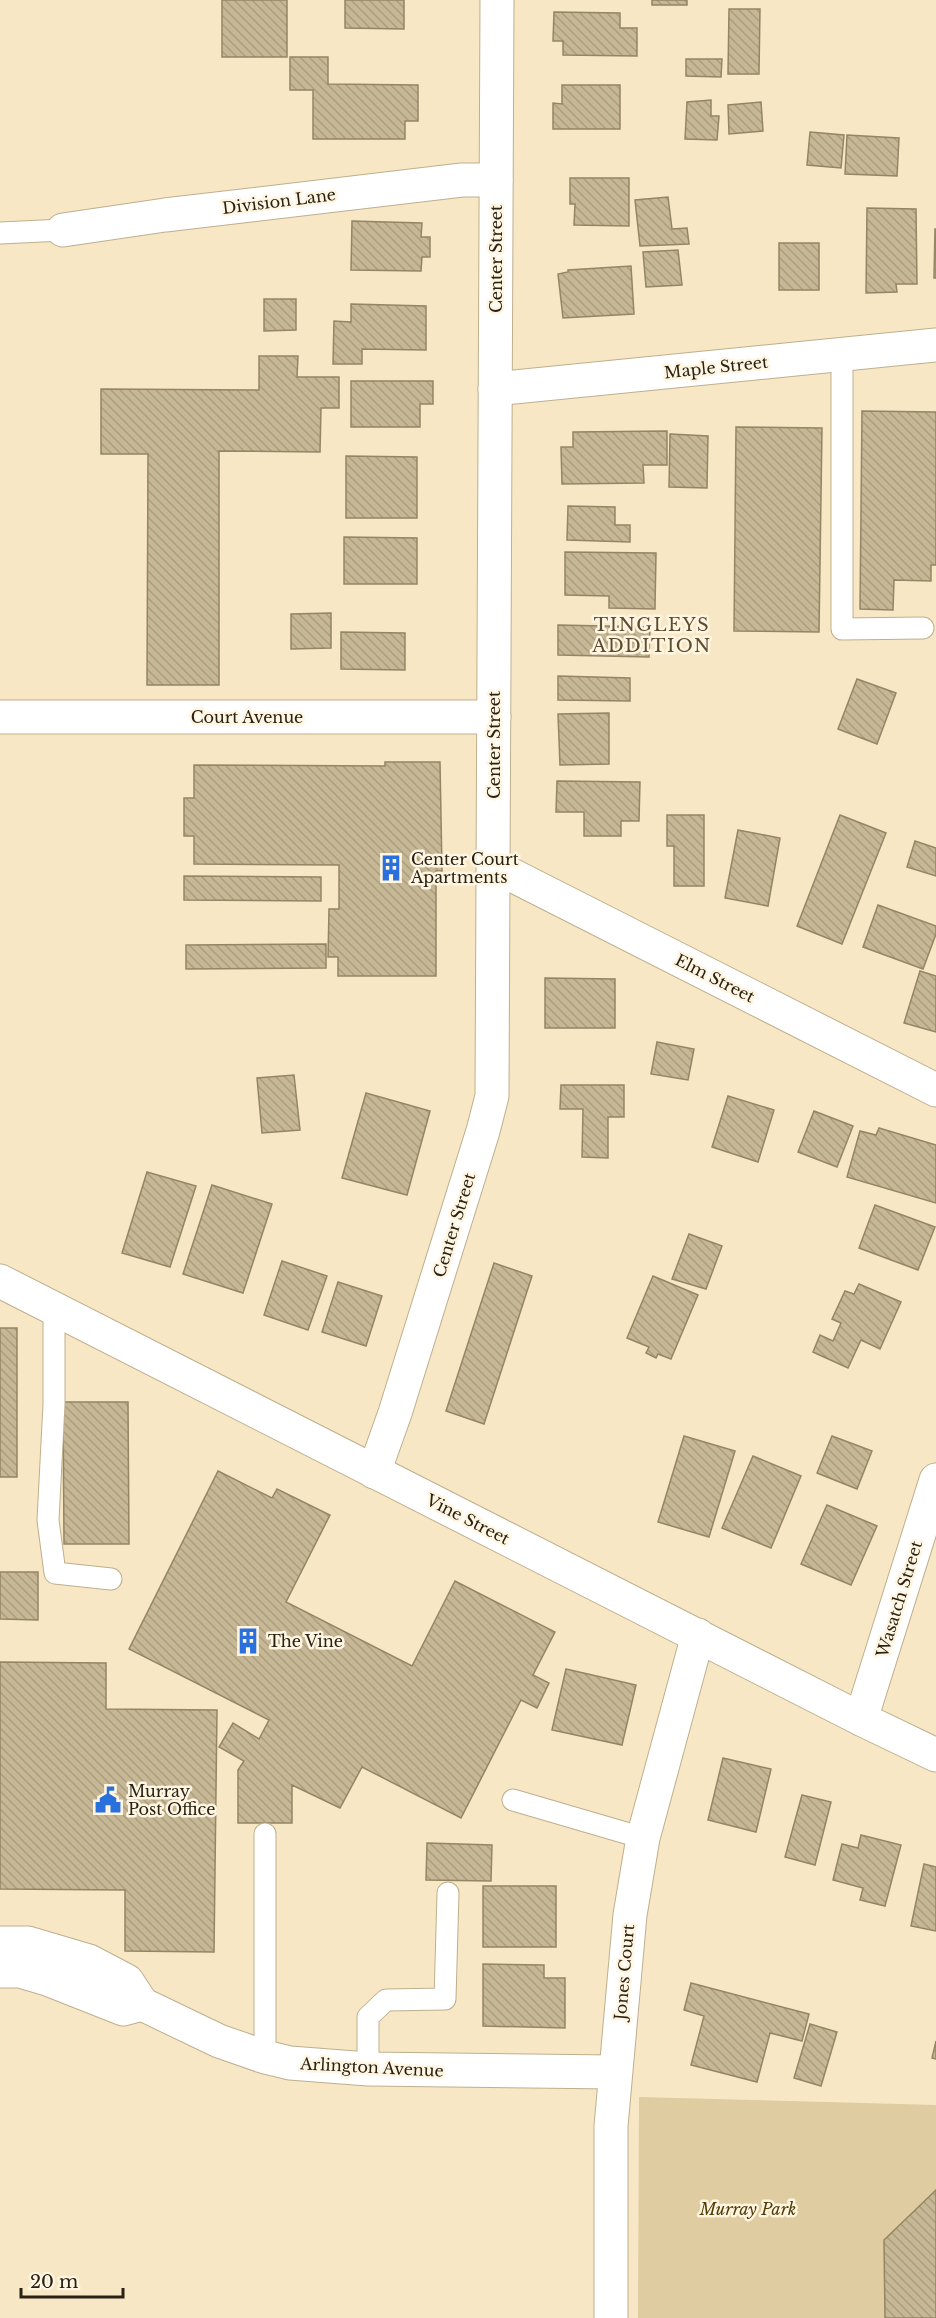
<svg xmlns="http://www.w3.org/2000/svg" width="936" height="2318" font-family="'Libre Baskerville',serif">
  <defs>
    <pattern id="building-back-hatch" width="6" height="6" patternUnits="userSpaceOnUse" patternTransform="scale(1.5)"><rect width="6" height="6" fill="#c6b795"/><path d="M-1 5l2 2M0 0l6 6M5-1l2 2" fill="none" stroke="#aa9d80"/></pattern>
  </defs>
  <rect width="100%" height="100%" fill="#f8e7c5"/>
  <!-- green -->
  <polygon fill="#e0cca1" points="639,2097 936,2105 936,2318 638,2318"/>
  <!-- building -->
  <g fill="url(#building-back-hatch)" stroke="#948565" stroke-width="1.5">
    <rect x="222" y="0" width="65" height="57"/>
    <polygon points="345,0 404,0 404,29 345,28"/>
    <rect x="652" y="0" width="35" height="5"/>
    <polygon points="729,9 760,9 759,74 728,74"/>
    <polygon points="554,12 620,13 620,28 637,28 637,56 563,55 563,41 553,41"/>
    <polygon points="290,57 328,57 328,84 418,85 418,121 405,121 405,139 313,139 313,90 290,90"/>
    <polygon points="686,59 722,59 721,77 686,76"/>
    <polygon points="562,85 620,85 620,129 553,129 553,103 562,104"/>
    <polygon points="711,100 711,116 719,116 717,140 685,139 687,102"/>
    <polygon points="761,102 763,131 729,134 728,105"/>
    <polygon points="810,132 844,135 841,168 807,165"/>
    <polygon points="847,135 899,138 897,176 845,174"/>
    <polygon points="570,178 629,178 629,226 574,225 575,204 570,204"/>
    <polygon points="668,197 672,229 687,228 689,244 640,246 635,200"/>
    <polygon points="867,208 916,209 917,284 896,284 897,292 866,293"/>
    <polygon points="352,221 422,223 421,237 430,237 430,257 422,257 421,271 351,270"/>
    <polygon points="935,229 936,229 936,278 934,278"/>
    <rect x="779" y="243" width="40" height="47"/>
    <polygon points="678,250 682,285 646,287 643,252"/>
    <polygon points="631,266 634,314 563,318 558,274 568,272 568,270"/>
    <polygon points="264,299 296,299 296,330 264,331"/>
    <polygon points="351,304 426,306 426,350 362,349 362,364 333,364 334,321 351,322"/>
    <polygon points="259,356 298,356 297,377 339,377 339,408 321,408 320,452 219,451 219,685 147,685 148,454 101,454 101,389 259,390"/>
    <polygon points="351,381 433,381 433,404 420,404 420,427 351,427"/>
    <polygon points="862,411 936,412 936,565 931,565 931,581 894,580 893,610 860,609"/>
    <polygon points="736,427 822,428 819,632 734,631"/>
    <polygon points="667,431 667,465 643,465 644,483 562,484 561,447 573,447 573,432"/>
    <polygon points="670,434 708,436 707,488 669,487"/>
    <polygon points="346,456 417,457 417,518 346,518"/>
    <polygon points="568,506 615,507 615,525 630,525 630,542 567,540"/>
    <polygon points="344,537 417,538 417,584 344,584"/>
    <polygon points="565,552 656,553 655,609 609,608 609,596 565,595"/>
    <polygon points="331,613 331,648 291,649 291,614"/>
    <polygon points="558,625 650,627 649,657 558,655"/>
    <polygon points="341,632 405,633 405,670 341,669"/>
    <polygon points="558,676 630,678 630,701 558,700"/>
    <polygon points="857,679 896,693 877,744 838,729"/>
    <polygon points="609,713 609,764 560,765 558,714"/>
    <polygon points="385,762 440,762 442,871 436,871 436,976 338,976 338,957 328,957 329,909 339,909 339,865 194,864 194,836 184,836 184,798 194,798 194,765 385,766"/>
    <polygon points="557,781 640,782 639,821 621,821 621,836 584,836 584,812 556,812"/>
    <polygon points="667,815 704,815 704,886 674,886 674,846 667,846"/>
    <polygon points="840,815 886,833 842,944 797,926"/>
    <polygon points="738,830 780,838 768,906 725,898"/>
    <polygon points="915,841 936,848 936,876 907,867"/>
    <polygon points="184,876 321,877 321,901 184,900"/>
    <polygon points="878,905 936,926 936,934 923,969 863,947"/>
    <polygon points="326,944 326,968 186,969 186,945"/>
    <polygon points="920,971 936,976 936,1032 904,1023"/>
    <polygon points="545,978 615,979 615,1028 545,1028"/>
    <polygon points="657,1042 694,1049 688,1080 651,1074"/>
    <polygon points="294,1075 300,1130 262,1133 257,1078"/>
    <polygon points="561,1085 624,1085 624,1117 608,1117 608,1158 582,1157 583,1109 560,1109"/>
    <polygon points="366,1093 430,1111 407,1195 342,1178"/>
    <polygon points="728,1096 774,1110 758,1162 712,1147"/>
    <polygon points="814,1111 853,1126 837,1167 798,1152"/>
    <polygon points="879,1128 936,1145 936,1203 847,1177 860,1131 876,1135"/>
    <polygon points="147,1172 196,1186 170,1267 122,1253"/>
    <polygon points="212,1185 272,1204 243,1293 183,1274"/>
    <polygon points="875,1205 935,1227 918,1270 859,1248"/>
    <polygon points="689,1234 722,1246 706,1289 672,1279"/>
    <polygon points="282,1261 327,1276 308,1330 264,1315"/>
    <polygon points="494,1263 532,1276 484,1424 446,1411"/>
    <polygon points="653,1276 698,1295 671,1359 658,1354 656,1358 646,1353 649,1347 627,1338"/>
    <polygon points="338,1282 382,1296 366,1346 322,1332"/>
    <polygon points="859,1284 901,1302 880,1349 861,1340 848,1368 813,1352 820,1335 833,1341 841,1323 832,1319 845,1291 854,1294"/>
    <rect x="0" y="1328" width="17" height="149"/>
    <polygon points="63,1402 128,1402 129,1544 64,1544"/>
    <polygon points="684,1436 735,1451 709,1537 658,1522"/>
    <polygon points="832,1436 872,1451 857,1489 817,1473"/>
    <polygon points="753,1456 801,1476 771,1548 722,1528"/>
    <polygon points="218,1471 272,1498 277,1489 330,1515 286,1602 412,1666 455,1581 555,1632 533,1675 549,1683 537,1708 521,1700 461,1818 362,1767 340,1808 292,1785 292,1823 238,1823 238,1770 244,1761 219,1747 233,1723 259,1739 269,1720 129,1649"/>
    <polygon points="827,1505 877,1526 851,1585 801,1564"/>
    <polygon points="0,1572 38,1572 38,1620 0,1619"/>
    <polygon points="0,1662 106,1663 106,1709 217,1710 214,1952 125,1951 125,1890 0,1889"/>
    <polygon points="566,1669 636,1685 622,1745 552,1730"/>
    <polygon points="723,1758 771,1769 756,1832 708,1820"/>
    <polygon points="802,1795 831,1802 815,1865 785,1857"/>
    <polygon points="861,1835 901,1845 885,1906 860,1900 863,1888 833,1880 842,1844 858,1848"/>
    <polygon points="427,1843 492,1845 491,1881 426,1880"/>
    <polygon points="924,1864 936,1867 936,1931 911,1926"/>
    <rect x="483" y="1886" width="73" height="61"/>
    <polygon points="483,1964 544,1965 544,1978 565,1978 565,2028 483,2026"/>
    <polygon points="691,1983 809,2014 802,2041 770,2033 757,2082 691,2065 704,2016 684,2010"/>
    <polygon points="810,2024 837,2032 821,2086 794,2078"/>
    <polygon points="936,2041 936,2059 932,2058"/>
    <polygon points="936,2190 936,2318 885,2318 884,2240"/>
  </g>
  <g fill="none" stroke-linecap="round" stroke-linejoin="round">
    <!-- service casing -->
    <g stroke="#beaf8e" stroke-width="23">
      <g id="service">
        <polyline points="0,233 63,230"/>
        <polyline points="842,355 842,629 923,628"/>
        <polyline points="54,1309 54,1404 48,1520 55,1573 111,1579"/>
        <polyline points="513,1800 643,1838"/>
        <polyline points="265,1834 265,2057"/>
        <polyline points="368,2069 368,2017 386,2000 445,1999 448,1893"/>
      </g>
    </g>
    <!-- minor casing -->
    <g stroke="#beaf8e" stroke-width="35">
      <g id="minor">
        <polyline points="63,230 165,215 462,180 496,180"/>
        <polyline points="495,389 936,345"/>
        <polyline points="0,717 494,717"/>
        <polyline points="494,866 936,1090"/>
        <polyline points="374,1472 395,1413 483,1131 492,1096 497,0"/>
        <polyline points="861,1719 936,1480"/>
        <polyline points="0,1943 28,1943 89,1961 127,1981 142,2004 219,2041 265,2057 290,2063 368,2069 614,2072"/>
        <polyline points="0,1971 20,1971 47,1979 123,2009 142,2004"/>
        <polyline points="611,2318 611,2126 630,1915 643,1838 698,1635"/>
      </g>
    </g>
    <!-- tertiary casing -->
    <g stroke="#beaf8e" stroke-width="35">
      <polyline id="tertiary" points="0,1281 861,1719 936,1755"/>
    </g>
    <!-- service -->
    <use href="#service" stroke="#fff" stroke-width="21"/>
    <!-- minor -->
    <use href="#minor" stroke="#fff" stroke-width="33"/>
    <!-- tertiary -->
    <use href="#tertiary" stroke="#fff" stroke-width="33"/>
  </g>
  <!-- icons -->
  <defs>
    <g id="building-bare" transform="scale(2.07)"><path d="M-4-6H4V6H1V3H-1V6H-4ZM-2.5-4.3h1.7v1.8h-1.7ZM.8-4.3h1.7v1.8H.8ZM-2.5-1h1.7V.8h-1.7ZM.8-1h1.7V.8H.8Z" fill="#2970dc" stroke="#fff5e1" stroke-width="2.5" paint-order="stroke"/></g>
    <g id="civic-bare" transform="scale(2.07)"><path d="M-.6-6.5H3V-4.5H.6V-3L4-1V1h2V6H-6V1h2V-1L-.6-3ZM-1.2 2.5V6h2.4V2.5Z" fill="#2970dc" stroke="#fff5e1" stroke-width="2.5" paint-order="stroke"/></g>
  </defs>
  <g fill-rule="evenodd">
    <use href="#building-bare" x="391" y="868"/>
    <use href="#building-bare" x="248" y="1641"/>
    <use href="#civic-bare" x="108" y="1800"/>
  </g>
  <g text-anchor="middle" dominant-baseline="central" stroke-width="5" stroke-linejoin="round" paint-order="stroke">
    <!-- street labels -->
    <g font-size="16" fill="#282215" stroke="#fff5e1">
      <text transform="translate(279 201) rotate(-7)">Division Lane</text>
      <text transform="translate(496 259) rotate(-90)">Center Street</text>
      <text transform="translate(716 367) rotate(-6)">Maple Street</text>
      <text x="247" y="717">Court Avenue</text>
      <text transform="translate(494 745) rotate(-90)">Center Street</text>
      <text transform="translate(715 978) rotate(27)">Elm Street</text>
      <text transform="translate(454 1225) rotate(-73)">Center Street</text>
      <text transform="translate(468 1519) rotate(27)">Vine Street</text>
      <text transform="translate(899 1599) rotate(-73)">Wasatch Street</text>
      <text transform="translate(624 1972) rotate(-85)">Jones Court</text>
      <text transform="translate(372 2067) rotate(3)">Arlington Avenue</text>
    </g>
    <!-- poi labels -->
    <g font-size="16" fill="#282215" stroke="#fff5e1" text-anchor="start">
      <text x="411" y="859">Center Court<tspan x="411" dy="18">Apartments</tspan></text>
      <text x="268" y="1641">The Vine</text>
      <text x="128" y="1791">Murray<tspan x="128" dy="18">Post Office</tspan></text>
    </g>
    <!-- park labels -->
    <g font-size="16" font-style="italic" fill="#4f3b03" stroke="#fff5e1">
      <text x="748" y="2209">Murray Park</text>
    </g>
    <!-- neighbourhood labels -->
    <g font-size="18" letter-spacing="1.5" fill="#5b4d2f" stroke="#fff5e1">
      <text x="652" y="625">TINGLEYS<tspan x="652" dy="21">ADDITION</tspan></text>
    </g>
  </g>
  <!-- scale -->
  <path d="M21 2288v9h102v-9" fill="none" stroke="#282215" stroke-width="3"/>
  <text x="30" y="2288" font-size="18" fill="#282215" stroke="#fff5e1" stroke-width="4.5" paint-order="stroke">20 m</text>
</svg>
